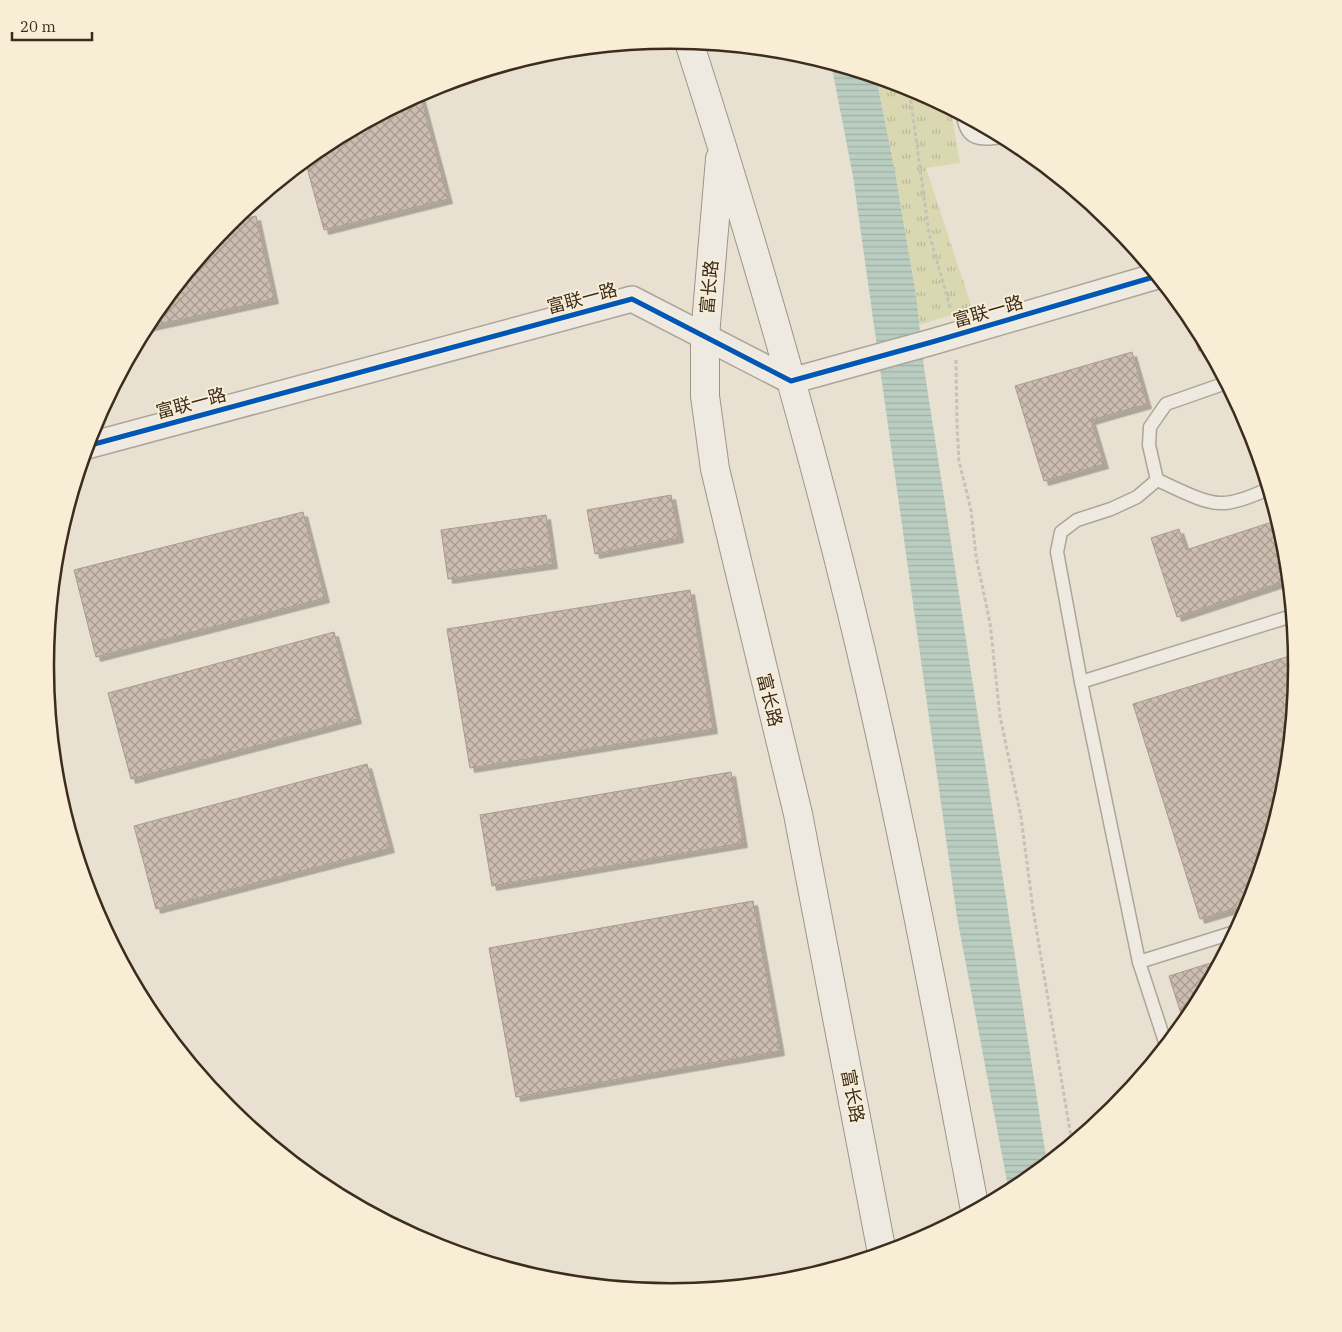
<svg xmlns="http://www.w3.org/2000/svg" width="1342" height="1332" font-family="'IBM Plex Serif','Noto Sans SC',serif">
  <defs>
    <pattern id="grass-tufts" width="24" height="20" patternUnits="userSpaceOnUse" patternTransform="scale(1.25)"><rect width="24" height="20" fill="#d9d8b1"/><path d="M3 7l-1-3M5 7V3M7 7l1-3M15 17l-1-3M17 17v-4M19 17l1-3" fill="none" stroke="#bbba98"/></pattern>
    <pattern id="water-rules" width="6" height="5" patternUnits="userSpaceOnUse" patternTransform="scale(1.25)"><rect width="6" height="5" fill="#bacdc1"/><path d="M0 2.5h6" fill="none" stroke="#a1b0a5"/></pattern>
    <pattern id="building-cross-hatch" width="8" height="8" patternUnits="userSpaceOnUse" patternTransform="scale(1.25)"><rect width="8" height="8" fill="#ccbdb0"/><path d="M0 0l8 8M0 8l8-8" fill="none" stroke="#a79a8f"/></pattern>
    <filter id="shadow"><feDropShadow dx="4.5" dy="4.5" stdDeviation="0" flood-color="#0004"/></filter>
  </defs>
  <rect width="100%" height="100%" fill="#e8e0d0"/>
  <!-- grass -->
  <path fill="url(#grass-tufts)" d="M876,77l35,11 40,22 9,53 -34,5 46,140 -53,17c-9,-83 -27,-166 -43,-248z"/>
  <!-- water -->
  <polygon fill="url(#water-rules)" points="831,63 876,77 895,172 916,295 924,368 1047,1163 1019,1187 1009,1192 957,917 853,176"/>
  <!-- building -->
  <g fill="url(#building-cross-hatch)" stroke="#a99b8e" filter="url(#shadow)">
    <polygon points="420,94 448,199 324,230 305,160 323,145"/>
    <polygon points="256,216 274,299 146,327 151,318 229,223"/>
    <polygon points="1196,327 1208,348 1199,351 1194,337"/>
    <polygon points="1132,352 1147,404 1091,420 1104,464 1044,481 1015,386"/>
    <polygon points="671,495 679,538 595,554 587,510"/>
    <polygon points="303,512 325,598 96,657 74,570"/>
    <polygon points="546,515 553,564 448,579 441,530"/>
    <polygon points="1278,520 1285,544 1289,580 1177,617 1151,538 1179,529 1186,550"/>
    <polygon points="690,590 713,729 470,768 447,629"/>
    <polygon points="334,632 357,719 131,779 108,693"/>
    <polygon points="1296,654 1297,666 1285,788 1250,904 1200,919 1133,704"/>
    <polygon points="367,764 390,848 156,909 134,826"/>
    <polygon points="731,772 743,843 492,886 480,815"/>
    <polygon points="753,901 780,1051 516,1097 489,948"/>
    <polygon points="1220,960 1191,1014 1184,1023 1169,976"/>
  </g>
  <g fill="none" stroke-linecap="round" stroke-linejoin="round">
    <!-- service casing -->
    <g stroke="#ada598" stroke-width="15">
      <g id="service">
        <path d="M963,116c4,25 17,24 39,21"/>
        <path d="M1226,383l-60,21 -16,23 -1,18 8,35c17,7 45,23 63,23 14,1 35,-8 48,-14"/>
        <polyline points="1157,480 1137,497 1111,509 1077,520 1061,532 1057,552 1081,682 1139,962 1166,1045"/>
        <polyline points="1081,682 1292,616"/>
        <polyline points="1139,962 1235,932"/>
      </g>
    </g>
    <!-- minor casing -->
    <g stroke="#ada598" stroke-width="28">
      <polyline id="minor" points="87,446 632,299 791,381 932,342 1157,276"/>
    </g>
    <!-- secondary casing -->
    <g stroke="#9d9488" stroke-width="30">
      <g id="secondary">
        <path d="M689,42c69,215 132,432 182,652 39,171 71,344 104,516"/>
        <polyline points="720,159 705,336 705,396 715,469 798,814 882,1253"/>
      </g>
    </g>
    <!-- path -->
    <g stroke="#c8c1b8" stroke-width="3" stroke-dasharray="4 2.5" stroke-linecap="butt">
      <polyline points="909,87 929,234 951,310"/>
      <polyline points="956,360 957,424 959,461 971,510 976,556 990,623 1000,716 1021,817 1033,909 1072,1143"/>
    </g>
    <!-- service -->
    <use href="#service" stroke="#efeae1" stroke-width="12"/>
    <!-- minor -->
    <use href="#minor" stroke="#efeae1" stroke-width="25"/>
    <!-- secondary -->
    <use href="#secondary" stroke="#efeae1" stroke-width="28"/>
    <!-- cycleway casing -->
    <g stroke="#f8edd5" stroke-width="8">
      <polyline id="cycleway" points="87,446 632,299 791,381 932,342 1157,276"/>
    </g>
    <!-- cycleway -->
    <use href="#cycleway" stroke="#0057b8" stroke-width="5"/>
  </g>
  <g text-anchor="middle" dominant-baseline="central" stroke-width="4" stroke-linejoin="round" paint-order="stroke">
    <!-- street labels -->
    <g font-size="18" fill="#3d2c1e" stroke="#f8edd5">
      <text transform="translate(709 287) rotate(-85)">富长路</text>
      <text transform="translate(582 298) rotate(-15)">富联一路</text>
      <text transform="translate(988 311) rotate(-16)">富联一路</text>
      <text transform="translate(191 403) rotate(-15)">富联一路</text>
      <text transform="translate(770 700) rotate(76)">富长路</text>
      <text transform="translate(853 1096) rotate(79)">富长路</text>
    </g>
  </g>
  <!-- crop -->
  <path d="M0 0H1342V1332H0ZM54 666a617 617 0 1 1 1234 0a617 617 0 1 1-1234 0Z" fill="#f8edd5" fill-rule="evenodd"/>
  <path fill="none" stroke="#3d2c1e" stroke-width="2.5" d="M54 666a617 617 0 1 1 1234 0a617 617 0 1 1-1234 0Z"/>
  <!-- scale -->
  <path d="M12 32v8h80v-8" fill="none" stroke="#3d2c1e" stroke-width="2.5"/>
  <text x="20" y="32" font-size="15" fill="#3d2c1e" stroke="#f8edd5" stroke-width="4" paint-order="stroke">20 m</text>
</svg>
